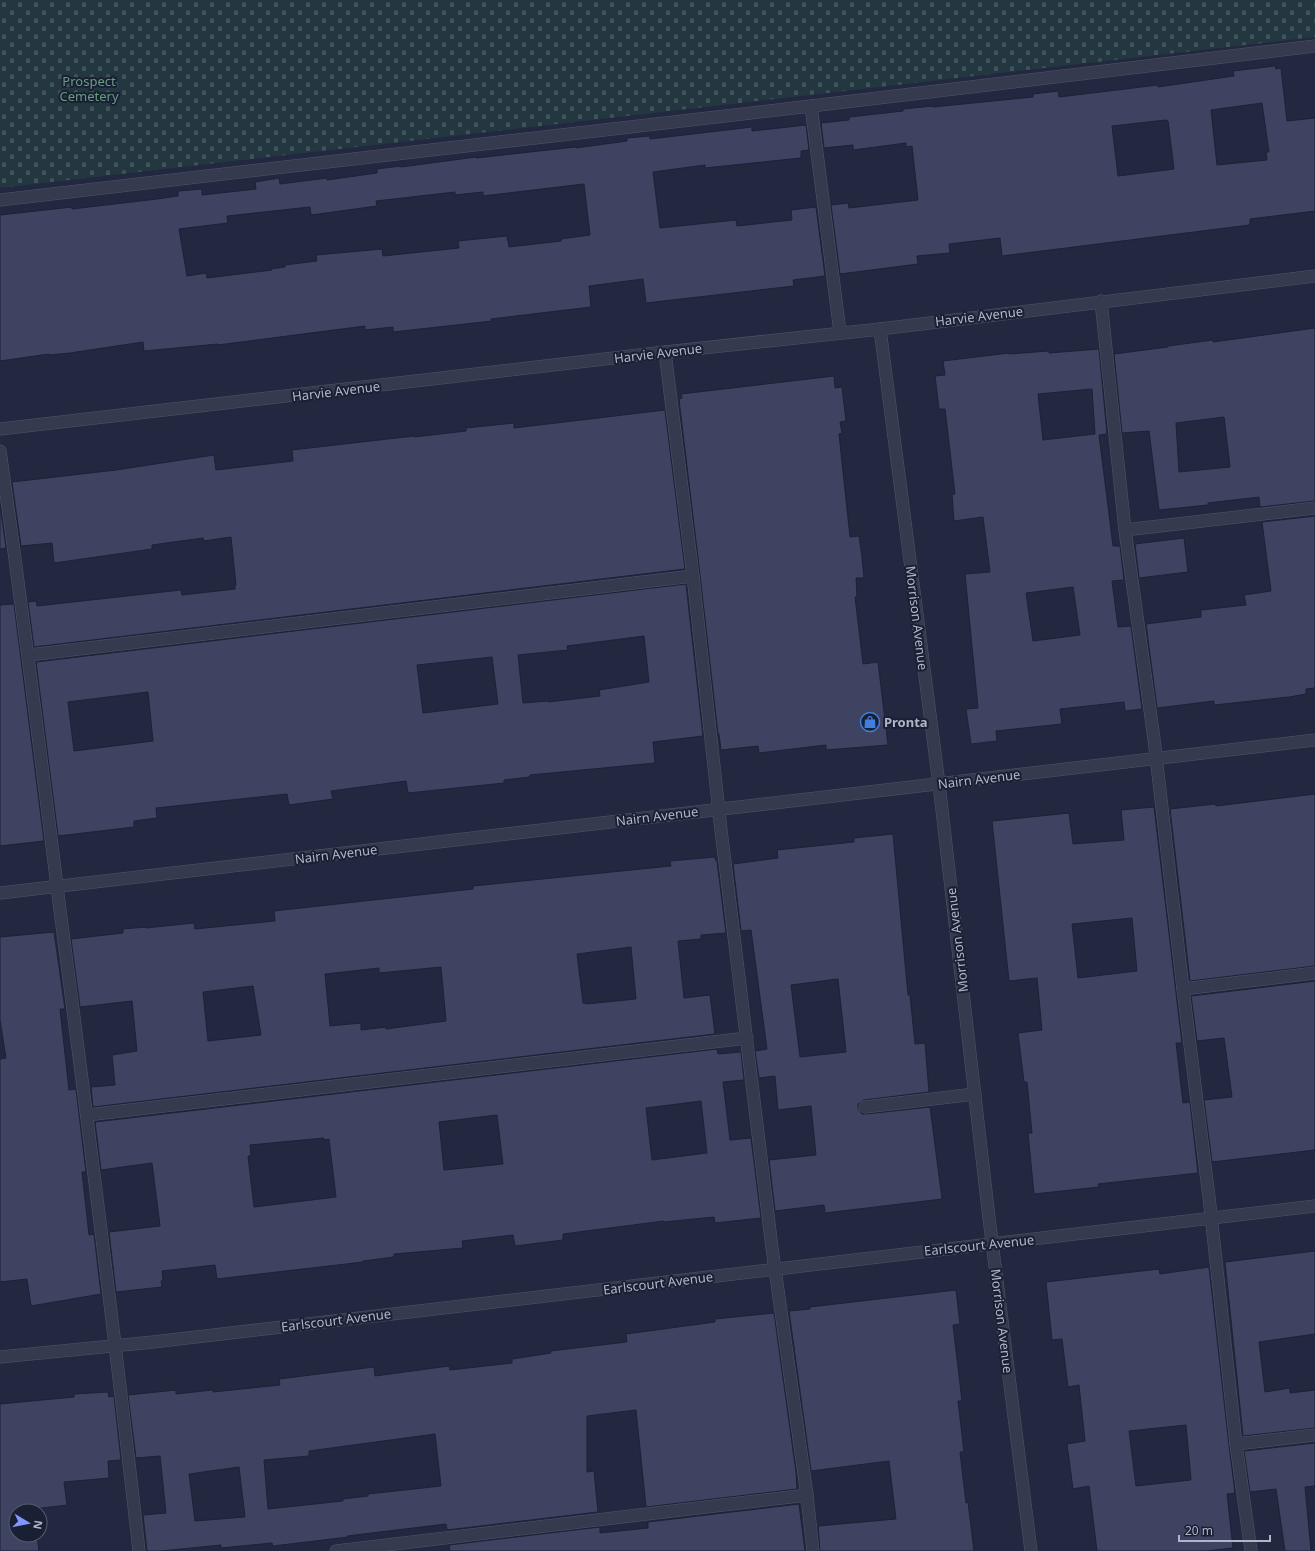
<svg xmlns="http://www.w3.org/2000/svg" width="1315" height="1551" font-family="'Noto Sans',sans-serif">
  <defs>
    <pattern id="cemetery-stones" width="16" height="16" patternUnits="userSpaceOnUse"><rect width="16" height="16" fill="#233740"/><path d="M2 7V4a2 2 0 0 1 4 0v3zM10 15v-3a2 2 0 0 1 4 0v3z" fill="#41525a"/></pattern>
  </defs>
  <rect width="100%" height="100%" fill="#21283f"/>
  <!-- cemetery -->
  <polygon fill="url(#cemetery-stones)" points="0,0 1315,0 1315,37 0,188"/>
  <!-- building -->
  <g fill="#3d4360" stroke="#1c2236" fill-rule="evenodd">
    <path d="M1275,66l1,3 5,-1 6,53 28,-3v93l-65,8v6l-248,31 -2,-18 -51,6 1,9 -33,3 1,8 -78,10 -9,-69 17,-2 1,5 69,-8 -6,-54 -6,1v-4l-53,7v-5l-29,3 -3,-25 28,-3v-3l54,-6v-2l30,-3v1l100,-10v-3l25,-3 1,6 99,-12v2l76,-11 -1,-5zM1262,103l7,49h-3l1,8 -50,5 -6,-55zM1166,120l2,1 6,48 -56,7 -6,-50z"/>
    <path d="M806,125l3,25 -8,1v7l-96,10v-3l-52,7 7,56 76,-8 1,6 55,-6 -1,-10 25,-3 9,69 -32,4 1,6 -148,17 -3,-24 -54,7 2,21 -100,12 1,2 -99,11v-5l-28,3v-4l-147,19v-1l-74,7 -1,-9 -73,11 -21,2v-1l-49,7v-146l72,-8v2l85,-10 21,-3v-5l24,-2v6l54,-6 -1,-7 24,-4 1,6 47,-6v2l50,-7v-4l23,-3 1,1 75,-10v1l99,-11 1,1 51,-7v-3l23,-2v3l102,-12v4zM584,184l6,51 -29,4v2l-52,6 -2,-11 -49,5 1,7 -76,8 -1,-7 -66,6 1,6 -32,4v2l-14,2 1,1 -65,8 -1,-5 -19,3 -8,-47 49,-6 -1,-7 83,-9 1,8 66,-9 -1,-5 79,-9v3l28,-3v4z"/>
    <path d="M1315,328v173l-55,6 -1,-10 -51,6v2l-49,5 -10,-79 -27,2 -8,-79 54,-7v-1l45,-6v2zM1224,417l6,50 -51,5 -3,-49z"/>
    <path d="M1099,349l8,85 -8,1 14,111h7l4,34 -12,1 6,46 13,-1 11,83 -17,2 -1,-9 -64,7 2,15 -66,7 1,10 -26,3 -5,-35 12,-1 -13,-134 25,-2 -7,-55 -29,4 -2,-27h3l-10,-85h-6l-4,-33 10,-1 -2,-14 66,-8v1l40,-3v2zM1092,389l3,45 -52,6 -5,-46zM1073,587l7,48 -47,6 -7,-48z"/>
    <polygon points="834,376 835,388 842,387 846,421 840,422 842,433 839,434 850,537 859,536 862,557 864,578 856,578 857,597 855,597 863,664 878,662 888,745 826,750 826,745 759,753 758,746 721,750 719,734 718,734 700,575 680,408 679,399 682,398 681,394"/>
    <polygon points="665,410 685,569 34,647 28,602 36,601 37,606 181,590 182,595 235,589 235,585 236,585 231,537 204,541 203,538 152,545 152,549 54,563 52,543 21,546 12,482 116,470 214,455 216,470 293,461 292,450 414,436 414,437 466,431 466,428 514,423 514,428"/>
    <polygon points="0,505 6,548 0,549"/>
    <polygon points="1315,516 1315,688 1306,689 1306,694 1289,697 1214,705 1214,701 1157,708 1146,624 1201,617 1201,610 1246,605 1244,595 1271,591 1262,522"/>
    <polygon points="1184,538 1188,572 1139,578 1135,544"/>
    <path d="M686,584l17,152 -50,6 2,21 -125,12v2l-26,3v3l-96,10 -2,-12 -75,10 2,8 -44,6 -2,-11 -131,14 1,10 -23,3v6l-76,9 -22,-174zM644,636l5,46 -50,8 1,6 -52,6v-1l-25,2 -5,-48 50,-5 -1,-4zM492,657l6,47 -75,9 -6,-48zM148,692l5,49 -79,10 -6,-49z"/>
    <polygon points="14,604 44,841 0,846 0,605"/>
    <polygon points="1315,794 1315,966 1190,981 1170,809 1215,804 1216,806"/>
    <path d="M1154,807l28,236h-6l7,60 7,-1 8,71 -100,11 1,3 -65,7 -6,-61h4l-5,-51h-3l-6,-49 24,-3 -5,-52 -28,3 -17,-160 77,-8 4,31 51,-4 -3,-30zM1132,918l5,53 -59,7 -6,-54z"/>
    <path d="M893,834l15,161h2l5,49 10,-1 4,49 -65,8 -6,4v4l4,6h4l64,-7 12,92 -117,14 -1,-8 -49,6 -6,-51 47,-5 -5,-49 -33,4 -3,-34 -16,2 -4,-27 12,-2 -16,-119 -10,1 -8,-67 45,-6 -1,-8 77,-8v-4zM838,979l8,73 -46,5 -9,-72z"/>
    <path d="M715,857l1,4h1l9,72 -25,2v4l-23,2 6,57 26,-3 5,39 -622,73 -2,-20 24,-2 -3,-30 25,-4 -5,-50 -52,6 -9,-68 52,-6v-4l23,-2v1l48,-5 1,6 80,-8 -1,-10 199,-22v-3l198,-20 -1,-5zM631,947l5,52 -50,5 -1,-1h-2l-6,-49zM441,967l5,54 -60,8v-2l-25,3v-7l-31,3 -5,-52 54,-6v5zM253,986l8,49 -53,6 -5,-49z"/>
    <polygon points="54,932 65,1009 60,1009 69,1090 76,1089 86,1172 82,1172 89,1235 94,1234 101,1294 31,1306 27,1279 0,1282 0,1059 6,1058 0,1020 0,937"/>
    <polygon points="1315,981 1315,1150 1212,1162 1204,1100 1232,1097 1224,1038 1197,1041 1191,996"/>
    <path d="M717,1049l1,5 23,-2 3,28 -21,2 7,58 21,-2 10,80 -46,5 -1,-6 -50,5v-1l-101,13v6l-48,6 -2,-11 -51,6 1,7 -69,6v3l-31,4v1l-146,17 -2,-14 -53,6 1,9 -2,1 1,6 -46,5 -7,-60 51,-6 -8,-63 -51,7 -6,-48zM701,1101l6,52 -55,7 -6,-52zM497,1115l6,49 -59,6 -5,-48zM324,1138v2l5,-1 7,58 -82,10 -6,-51h3l-1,-11z"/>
    <polygon points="1315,1251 1315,1334 1259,1342 1265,1392 1290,1388 1290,1393 1315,1390 1315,1428 1243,1436 1225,1262"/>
    <path d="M1209,1267l20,178 6,48 -8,1 6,54 -27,3h-109l-8,-65 -16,3 -6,-45 18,-3 -6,-56 -11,2 -6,-48 -10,1 -6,-58 113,-13 1,5zM1186,1425l5,55 -55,6 -7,-55z"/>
    <polygon points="956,1290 960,1324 953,1325 962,1401 958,1401 964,1452 960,1452 966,1503 968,1502 974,1551 820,1551 818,1526 896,1519 889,1461 811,1471 789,1311 810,1309 810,1307"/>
    <path d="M774,1313l22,159 1,17 -151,18 -10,-97 -49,6v56l7,-1 4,41 -151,18 -1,-6 -99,12 1,1 -75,9 -1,-3 -51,5v-3l-60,6h-14l-4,-36 23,-2 -6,-57 -24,2 -8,-63 48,-5v4l37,-4v2l67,-7 -1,-6 95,-12 1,9 74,-10 1,4 62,-7v-4l39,-6 -1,-2 77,-9 -1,-8 89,-12v-3zM435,1434l6,52 -73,8v2l-25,3v2l-75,8 -4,-49 45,-4v-5zM239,1467l6,50 -50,4 -6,-47z"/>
    <polygon points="108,1392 109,1397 114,1396 121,1460 108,1461 109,1478 64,1482 67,1505 34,1509 34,1511 16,1511 16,1535 37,1535 39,1551 0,1551 0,1404 74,1397 74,1394"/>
    <polygon points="1315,1443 1315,1486 1305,1487 1311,1551 1285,1551 1276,1489 1250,1492 1244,1451"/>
    <polygon points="799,1504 805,1551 450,1551 449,1545 600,1527 600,1533 648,1528 648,1522"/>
  </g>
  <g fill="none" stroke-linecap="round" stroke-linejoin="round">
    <!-- minor casing -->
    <g stroke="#50556a" stroke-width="13">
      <g id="minor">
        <polyline points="811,106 1315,46"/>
        <polyline points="0,200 811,106 840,332"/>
        <polyline points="1101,301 1125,530 1154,739 1183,989 1209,1197 1236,1444 1251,1551"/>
        <polyline points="880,329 939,784 989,1218 1031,1551"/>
        <polyline points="665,352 693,576 721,830 772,1248 807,1495 813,1551"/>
        <polyline points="0,429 665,352 880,329 1315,276"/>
        <path d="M0,451c22,153 41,306 60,459 28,213 55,427 79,641"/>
        <polyline points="1125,530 1315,508"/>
        <polyline points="29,655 693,576"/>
        <polyline points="0,893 1315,740"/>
        <polyline points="1183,989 1315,973"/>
        <polyline points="865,1107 975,1094"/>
        <polyline points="87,1115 747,1038"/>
        <polyline points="0,1357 153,1342 1315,1206"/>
        <polyline points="1236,1444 1315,1435"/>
        <polyline points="336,1551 807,1495"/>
      </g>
    </g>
    <!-- minor -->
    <use href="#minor" stroke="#353a4f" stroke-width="12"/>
  </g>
  <!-- icons -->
  <defs>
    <g id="shop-ring" transform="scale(1)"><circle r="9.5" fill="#1a2034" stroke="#3f7fe0" stroke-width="1.5"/><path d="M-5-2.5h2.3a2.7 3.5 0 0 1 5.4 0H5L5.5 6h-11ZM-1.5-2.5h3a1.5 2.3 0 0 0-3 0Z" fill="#3f7fe0"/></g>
  </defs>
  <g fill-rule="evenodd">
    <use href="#shop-ring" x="870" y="722"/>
  </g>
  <g text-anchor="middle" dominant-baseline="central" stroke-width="4" stroke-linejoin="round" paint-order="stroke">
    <!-- park labels -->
    <g font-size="13" fill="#669d7e" stroke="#1a2034">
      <text x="89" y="81">Prospect<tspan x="89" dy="15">Cemetery</tspan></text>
    </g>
    <!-- street labels -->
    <g font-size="13" fill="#b1b5ca" stroke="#1a2034">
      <text transform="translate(979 316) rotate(-7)">Harvie Avenue</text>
      <text transform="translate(658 353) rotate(-7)">Harvie Avenue</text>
      <text transform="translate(336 391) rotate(-7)">Harvie Avenue</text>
      <text transform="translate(917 618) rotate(83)">Morrison Avenue</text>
      <text transform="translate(979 779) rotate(-7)">Nairn Avenue</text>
      <text transform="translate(657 816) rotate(-7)">Nairn Avenue</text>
      <text transform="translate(336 854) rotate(-7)">Nairn Avenue</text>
      <text transform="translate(957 940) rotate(-97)">Morrison Avenue</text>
      <text transform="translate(979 1245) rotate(-6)">Earlscourt Avenue</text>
      <text transform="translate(658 1283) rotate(-7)">Earlscourt Avenue</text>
      <text transform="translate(336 1320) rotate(-7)">Earlscourt Avenue</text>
      <text transform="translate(1002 1321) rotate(83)">Morrison Avenue</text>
    </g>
    <!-- poi labels -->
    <g font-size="13" font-weight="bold" fill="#b1b5ca" stroke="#1a2034" text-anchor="start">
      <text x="884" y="722">Pronta</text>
    </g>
  </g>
  <!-- north arrow -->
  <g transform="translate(28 1523) rotate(100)"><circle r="19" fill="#1a2034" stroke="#565c70"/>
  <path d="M0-3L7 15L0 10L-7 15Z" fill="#8197ff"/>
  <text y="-6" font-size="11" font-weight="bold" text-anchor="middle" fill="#b1b5ca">N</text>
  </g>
  <!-- scale -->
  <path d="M1179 1535v6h91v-6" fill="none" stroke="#b1b5ca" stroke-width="2"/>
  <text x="1185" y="1535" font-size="12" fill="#b1b5ca" stroke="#1a2034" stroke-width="3" paint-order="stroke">20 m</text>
</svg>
